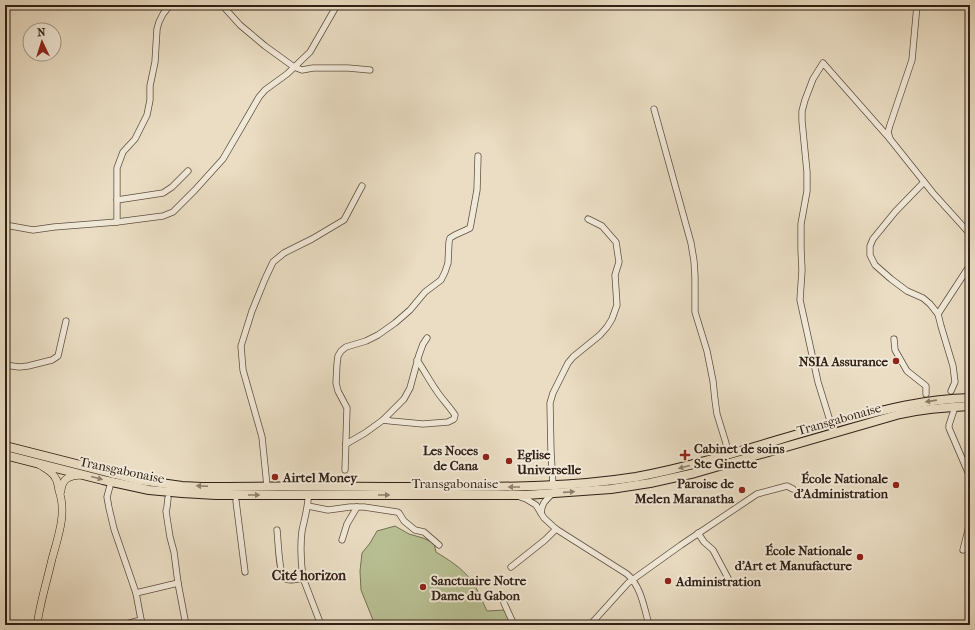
<svg xmlns="http://www.w3.org/2000/svg" width="975" height="630" font-family="'IM FELL French Canon',serif">
  <rect width="100%" height="100%" fill="#eaddc3"/>
  <filter id="stains"><feTurbulence type="fractalNoise" baseFrequency=".005" numOctaves="4"/><feColorMatrix values="0 0 0 0 .2 0 0 0 0 .09 0 0 0 0 .02 0 0 0 .5 -.17"/></filter>
  <radialGradient id="worn" r=".72"><stop offset=".6" stop-color="#630" stop-opacity="0"/><stop offset="1" stop-color="#630" stop-opacity=".3"/></radialGradient>
  <!-- green -->
  <g fill="#b8c093" stroke="#747054">
    <polygon points="970,401 970,403 950,404 664,477 604,487 536,492 182,491 137,485 5,452 5,449 165,487 603,485 862,419 922,405"/>
    <path d="M395,526l14,8 14,4 11,5 2,9c13,8 26,16 35,28 7,9 11,21 16,31l18,-1 7,15h-137l-14,-35 -1,-19 2,-18 8,-10 7,-12z"/>
  </g>
  <g fill="none" stroke-linecap="round" stroke-linejoin="round">
    <!-- minor casing -->
    <g stroke="#5e4f41" stroke-width="7">
      <g id="minor">
        <polyline points="222,5 240,25 265,46 294,67 302,70 313,68 348,68 370,70"/>
        <polyline points="917,5 912,60 890,125 888,132 890,139 933,193 970,234"/>
        <polyline points="654,109 691,243 694,261 695,277 695,312 707,351 713,381 715,400 717,414 725,440 729,454"/>
        <polyline points="924,182 895,212 873,239 870,246 870,255 875,265 891,279 907,291 923,298 930,304 938,314 941,326 953,366 955,382 951,391"/>
        <polyline points="117,200 163,193 172,187 188,171"/>
        <polyline points="117,222 117,168 123,152 135,139 147,115 150,100 150,86 155,62 157,29 159,22 163,14 170,5"/>
        <polyline points="5,225 33,230 54,227 117,222 163,216 173,212 195,190 223,159 259,97 265,90 287,74 310,52 337,5"/>
        <polyline points="938,314 970,265"/>
        <polyline points="894,339 895,350 907,371 926,386 926,394"/>
        <polyline points="5,365 19,367 28,366 52,360 58,356 66,321"/>
        <polyline points="955,407 949,425 949,428 970,477"/>
        <polyline points="383,420 404,399 410,388 419,355 423,344 427,338"/>
        <polyline points="831,424 818,382 800,300 802,270 801,249 801,224 807,191 807,172 802,121 802,111 805,100 813,79 823,63 890,139"/>
        <path d="M346,444l19,-11 18,-13 8,1 32,3 25,-2 6,-3 1,-4c-6,-9 -14,-17 -19,-25 -7,-10 -12,-20 -19,-30"/>
        <polyline points="345,470 347,408 338,391 336,383 337,364 338,356 341,351 346,347 366,341 378,335 395,323 410,310 425,292 441,280 445,272 448,263 449,242 450,238 455,235 466,230 470,228 471,223 477,190 478,156"/>
        <polyline points="111,482 107,497 109,508 114,529 136,593 142,625"/>
        <polyline points="553,485 551,452 550,403 553,393 568,363 573,357 600,335 607,327 612,319 617,305 615,275 619,262 616,242 602,226 588,219"/>
        <polyline points="267,486 262,437 243,370 241,346 252,311 265,279 273,262 284,253 312,239 344,220 362,186"/>
        <path d="M520,497l6,2 10,6 8,13 12,11 71,45c14,12 17,33 22,51"/>
        <polyline points="168,498 167,507 166,511 167,518 170,537 174,552 178,583 186,625"/>
        <path d="M308,500c-1,11 -4,21 -6,31 -2,16 -1,32 1,47l18,47"/>
        <polyline points="236,501 245,572"/>
        <polyline points="308,506 328,510 350,507 364,507 397,512 399,513 404,521 415,530 424,532 439,545"/>
        <path d="M541,513c1,-10 4,-12 11,-19"/>
        <path d="M277,530c1,8 2,43 7,48 5,4 14,1 19,0"/>
        <polyline points="698,533 704,542 713,550 729,580"/>
        <polyline points="342,540 347,524 357,507"/>
        <polyline points="963,550 970,522"/>
        <polyline points="511,567 545,540 556,529"/>
        <polyline points="136,593 178,583"/>
        <polyline points="504,603 514,625"/>
        <polyline points="122,625 141,620"/>
        <polyline points="590,625 628,583 681,545 757,494 787,486 793,489"/>
      </g>
    </g>
    <!-- major casing -->
    <g stroke="#302016" stroke-width="8">
      <g id="major">
        <path d="M61,491c1,-13 8,-15 20,-16"/>
        <path d="M37,625c3,-22 10,-44 15,-66 6,-22 15,-46 7,-68 -1,-4 -1,-9 -3,-12 -3,-7 -10,-10 -16,-14"/>
      </g>
    </g>
    <!-- highway casing -->
    <g stroke="#302016" stroke-width="10">
      <g id="highway">
        <path d="M5,446l134,34 43,6 20,1c75,-1 151,0 227,0 69,0 138,1 207,-10 70,-13 138,-37 207,-56 42,-12 83,-22 127,-23"/>
        <path d="M5,455l98,25 46,10 33,3 34,2h310l85,-6 39,-6 45,-10 205,-59c23,-5 46,-7 70,-8"/>
      </g>
    </g>
    <!-- minor -->
    <use href="#minor" stroke="#f1e9d8" stroke-width="5.5"/>
    <!-- major -->
    <use href="#major" stroke="#eaddc3" stroke-width="7"/>
    <!-- highway -->
    <use href="#highway" stroke="#eaddc3" stroke-width="8"/>
  </g>
  <!-- one-way arrows -->
  <defs><path id="oneway-solid" d="M-6-.8H1V-3.2L6.5 0L1 3.2V.8H-6Z"/></defs>
  <g fill="#8d7e6c">
    <use href="#oneway-solid" transform="translate(931 401) rotate(172)"/>
    <use href="#oneway-solid" transform="translate(684 467) rotate(165)"/>
    <use href="#oneway-solid" transform="translate(97 478) rotate(15)"/>
    <use href="#oneway-solid" transform="translate(202 486) rotate(-178)"/>
    <use href="#oneway-solid" transform="translate(514 487) rotate(180)"/>
    <use href="#oneway-solid" transform="translate(569 492) rotate(-4)"/>
    <use href="#oneway-solid" transform="translate(254 495)"/>
    <use href="#oneway-solid" transform="translate(384 495)"/>
  </g>
  <!-- markers -->
  <g fill="#8f2418" stroke="#f1e9d8" stroke-width="1.5">
    <circle cx="896" cy="361" r="4"/>
    <path d="M683 449h4v4h4v4h-4v4h-4v-4h-4v-4h4z"/>
    <circle cx="486" cy="457" r="4"/>
    <circle cx="509" cy="461" r="4"/>
    <circle cx="275" cy="477" r="4"/>
    <circle cx="896" cy="485" r="4"/>
    <circle cx="742" cy="490" r="4"/>
    <circle cx="860" cy="557" r="4"/>
    <circle cx="668" cy="581" r="4"/>
    <circle cx="423" cy="587" r="4"/>
  </g>
  <g text-anchor="middle" dominant-baseline="central" stroke-width="4" stroke-linejoin="round" paint-order="stroke">
    <!-- poi labels -->
    <g font-size="13" font-weight="bold" fill="#302016" stroke="#f1e9d8" text-anchor="end">
      <text x="888" y="361">NSIA Assurance</text>
      <text x="694" y="448" text-anchor="start">Cabinet de soins<tspan x="694" dy="15">Ste Ginette</tspan></text>
      <text x="478" y="450">Les Noces<tspan x="478" dy="15">de Cana</tspan></text>
      <text x="517" y="454" text-anchor="start">Eglise<tspan x="517" dy="15">Universelle</tspan></text>
      <text x="283" y="477" text-anchor="start">Airtel Money</text>
      <text x="888" y="478">École Nationale<tspan x="888" dy="15">d'Administration</tspan></text>
      <text x="734" y="483">Paroise de<tspan x="734" dy="15">Melen Maranatha</tspan></text>
      <text x="852" y="550">École Nationale<tspan x="852" dy="15">d'Art et Manufacture</tspan></text>
      <text x="431" y="580" text-anchor="start">Sanctuaire Notre<tspan x="431" dy="15">Dame du Gabon</tspan></text>
      <text x="676" y="581" text-anchor="start">Administration</text>
    </g>
    <!-- street labels -->
    <g font-size="13" fill="#302016" stroke="#f1e9d8">
      <text transform="translate(839 419) rotate(-16)">Transgabonaise</text>
      <text transform="translate(122 470) rotate(12)">Transgabonaise</text>
      <text x="455" y="483">Transgabonaise</text>
    </g>
    <!-- neighbourhood labels -->
    <g font-size="14" font-weight="bold" fill="#302016" stroke="#f1e9d8">
      <text x="309" y="575">Cité horizon</text>
    </g>
  </g>
  <!-- margin -->
  <rect width="975" height="630" fill="none" stroke="#eaddc3" stroke-width="20"/>
  <rect x="6" y="6" width="963" height="618" fill="none" stroke="#302016" stroke-width="2"/>
  <rect x="10" y="10" width="955" height="610" fill="none" stroke="#302016"/>
  <!-- north arrow -->
  <g transform="translate(42 42) rotate(356)"><circle r="19" fill="#f1e9d8" stroke="#a4998a"/>
  <path d="M0-3L7 15L0 10L-7 15Z" fill="#8f2418"/>
  <text y="-6" font-size="11" font-weight="bold" text-anchor="middle" fill="#302016">N</text>
  </g>
  <rect width="100%" height="100%" filter="url(#stains)"/>
  <rect width="100%" height="100%" fill="url(#worn)"/>
</svg>
